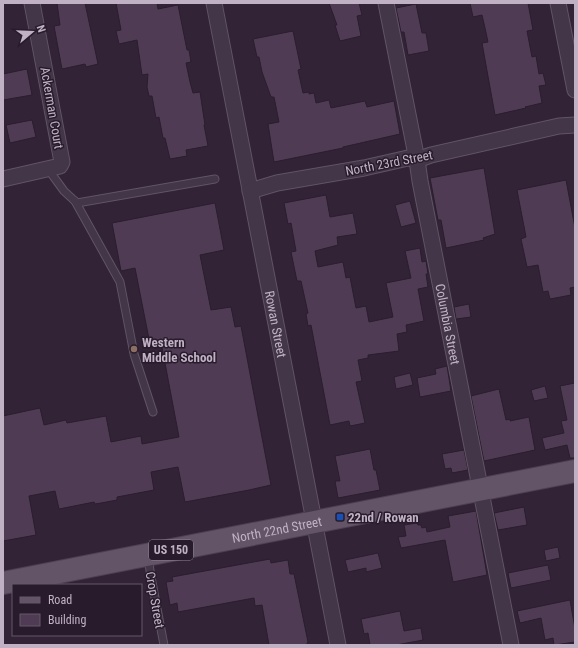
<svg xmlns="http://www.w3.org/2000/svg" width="578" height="648" font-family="'Roboto Condensed',sans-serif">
  <rect width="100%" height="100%" fill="#322337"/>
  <!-- building -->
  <g fill="#4f3c54" stroke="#2a1e2e">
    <polygon points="57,3 85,3 98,64 86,67 85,64 62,69 54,26 60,25"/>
    <polygon points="116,3 157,3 158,9 178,5 187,50 189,50 191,62 186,63 190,82 193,93 200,92 205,125 204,125 208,146 186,150 187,156 170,159 165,138 163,138 159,117 156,118 152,96 149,96 147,87 148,74 142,75 137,40 119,44 116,31 121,30"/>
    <polygon points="329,3 359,3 362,15 357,16 361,36 340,41 335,25 337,25"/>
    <polygon points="470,3 528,3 533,30 527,31 532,57 536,56 539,74 543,73 546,85 539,86 542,103 525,107 526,108 495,115 482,43 488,42 485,28 482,15 473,17"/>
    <polygon points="416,4 422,33 426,33 429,51 408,55 404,32 401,32 396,8"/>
    <polygon points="293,31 301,69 298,70 303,93 309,92 309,94 314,93 316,103 329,100 331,108 365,101 367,107 394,101 400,134 343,147 343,148 274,162 268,124 279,122 274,97 271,97 262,72 259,57 257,57 253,39"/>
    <polygon points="27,69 32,95 3,100 3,74"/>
    <polygon points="32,120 36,137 10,143 6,125"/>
    <polygon points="484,168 495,234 483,238 484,240 446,248 441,220 438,220 430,178"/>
    <polygon points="566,180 575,228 575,287 570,288 571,295 550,299 548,291 543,292 538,265 527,267 521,239 526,237 517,190"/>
    <polygon points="326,195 330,217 353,213 357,234 337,237 338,245 315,251 318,267 343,262 346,278 350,277 356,308 366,306 369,322 393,317 386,283 411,278 405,251 420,248 422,262 426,261 428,274 426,274 428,287 418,289 424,321 406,325 407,332 397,334 399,351 368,355 368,358 358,360 362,381 356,382 365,423 350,426 349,421 330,425 311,325 308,326 306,314 308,313 301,281 297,281 291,252 296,251 291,223 288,224 284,203"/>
    <polygon points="410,201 416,223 401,227 395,205"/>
    <polygon points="215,203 224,250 200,255 211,310 231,307 235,327 241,326 271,485 249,490 185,502 178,467 151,472 154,490 117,497 117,500 101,503 95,504 94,502 59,509 55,491 29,496 36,535 3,541 3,416 40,408 44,425 66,420 67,423 106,416 111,442 141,436 142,444 179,437 161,342 150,344 135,268 121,271 112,223"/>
    <polygon points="469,304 471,317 456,319 454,307"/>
    <polygon points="447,366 451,391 420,397 417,378 436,374 435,369"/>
    <polygon points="410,373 413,385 396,389 394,377"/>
    <polygon points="575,383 575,458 570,458 567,445 545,450 542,438 564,433 561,421 567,420 560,386"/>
    <polygon points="545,386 548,398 534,401 531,390"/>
    <polygon points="499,389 506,420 510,419 510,421 529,417 535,450 484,461 471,396"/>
    <polygon points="370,449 374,470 376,470 380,490 338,498 335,481 340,481 335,456"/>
    <polygon points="464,450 468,470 452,473 451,468 445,469 442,454"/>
    <polygon points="524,507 527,525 498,530 494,513"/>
    <polygon points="476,511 487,575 453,582 445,540 401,548 398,537 406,536 404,525 417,523 418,525 421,525 422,528 426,527 427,532 450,527 448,516"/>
    <polygon points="558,547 560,558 546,561 544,550"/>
    <polygon points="378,553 382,568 366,572 366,568 348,572 345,560"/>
    <polygon points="270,559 271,563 288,560 290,574 294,574 308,642 307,643 307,645 269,645 262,605 255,606 254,598 178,612 177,603 170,605 166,582 173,581 172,577"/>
    <polygon points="548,565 551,580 511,588 508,573"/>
    <polygon points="570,600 575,629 575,642 554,645 553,638 545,640 541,618 520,623 517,611"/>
    <polygon points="400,611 404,631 421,628 423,640 396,645 370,645 368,633 364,634 361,619"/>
  </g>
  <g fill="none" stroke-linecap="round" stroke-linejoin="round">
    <!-- lane casing -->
    <g stroke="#615465" stroke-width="9">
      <g id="lane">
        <polyline points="48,169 64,191 77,203 215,179"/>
        <polyline points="75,201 120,282 134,354 153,412"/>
        <polyline points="148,557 151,577 164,645"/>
      </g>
    </g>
    <!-- street casing -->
    <g stroke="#615465" stroke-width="17">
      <g id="street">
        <path id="s1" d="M214,3l124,642"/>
        <path id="s2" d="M386,3l31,157 3,21 91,464"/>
        <polyline points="558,3 575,90"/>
        <polyline points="3,179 60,166 62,162 32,3"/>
        <polyline points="250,191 277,183 364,168 408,158 417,160 431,155 559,126 575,125"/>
      </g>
    </g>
    <!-- primary casing -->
    <g stroke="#4d4051" stroke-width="24">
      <g id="primary">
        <path id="s3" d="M3,583l572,-112"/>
      </g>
    </g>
    <!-- lane -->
    <use href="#lane" stroke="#433648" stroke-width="7"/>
    <!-- street -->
    <use href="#street" stroke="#433648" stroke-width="15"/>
    <!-- primary -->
    <use href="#primary" stroke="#635467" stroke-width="22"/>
  </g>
  <!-- markers -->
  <circle fill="#8d6e63" stroke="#281c2c" stroke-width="1.5" cx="134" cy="349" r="4"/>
  <rect fill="#1a4fb4" stroke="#281c2c" stroke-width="1.5" x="336" y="513" width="8" height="8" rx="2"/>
  <g text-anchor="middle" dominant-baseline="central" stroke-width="3" stroke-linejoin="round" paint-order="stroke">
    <!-- shield labels -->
    <rect fill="#281c2c" stroke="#928496" stroke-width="1" x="149" y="540" width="44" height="20" rx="3"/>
    <g font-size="12" font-weight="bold" fill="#c0b1c4">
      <text x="171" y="550">US 150</text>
    </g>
    <!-- street labels -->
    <g font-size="13" fill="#c0b1c4" stroke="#281c2c">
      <text transform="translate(52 108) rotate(80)">Ackerman Court</text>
      <text transform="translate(389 163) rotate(-11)">North 23rd Street</text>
      <text stroke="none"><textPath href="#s1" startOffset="327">Rowan Street</textPath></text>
      <text stroke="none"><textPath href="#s2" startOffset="327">Columbia Street</textPath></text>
      <text stroke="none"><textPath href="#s3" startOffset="279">North 22nd Street</textPath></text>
      <text transform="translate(155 600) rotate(80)">Crop Street</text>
    </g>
    <!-- poi labels -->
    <g font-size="13" font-weight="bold" fill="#c0b1c4" stroke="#281c2c" text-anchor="start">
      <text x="142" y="342">Western<tspan x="142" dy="15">Middle School</tspan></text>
      <text x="348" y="517">22nd / Rowan</text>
    </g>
  </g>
  <!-- border -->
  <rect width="578" height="648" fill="none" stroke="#c0b1c4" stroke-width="8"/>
  <!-- legend -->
  <rect x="12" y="584" width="130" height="52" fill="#281c2c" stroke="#655869"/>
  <rect x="20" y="597" width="20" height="6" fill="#635467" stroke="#655869"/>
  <text x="48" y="604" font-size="12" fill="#c0b1c4">Road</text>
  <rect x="20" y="614" width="20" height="12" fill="#4f3c54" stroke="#655869"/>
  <text x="48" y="624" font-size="12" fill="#c0b1c4">Building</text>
  <!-- north arrow -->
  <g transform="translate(32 32) rotate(71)" stroke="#281c2c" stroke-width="3" paint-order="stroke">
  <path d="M0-3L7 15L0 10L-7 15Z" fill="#c0b1c4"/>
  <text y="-6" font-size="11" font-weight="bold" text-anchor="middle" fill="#c0b1c4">N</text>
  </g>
</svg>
